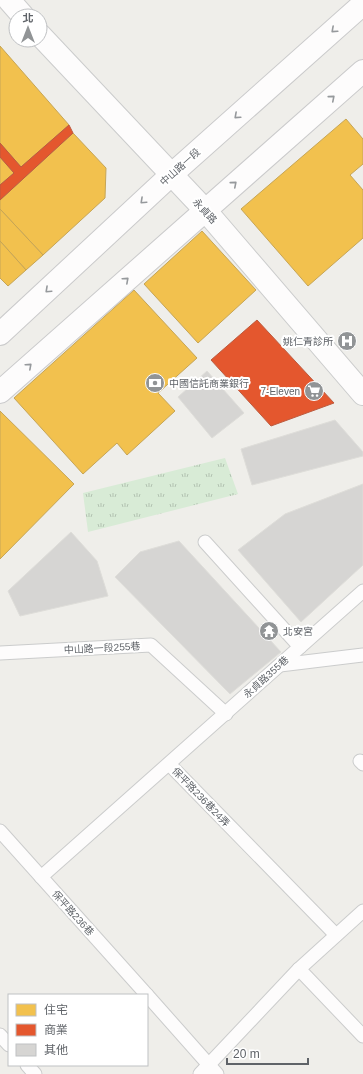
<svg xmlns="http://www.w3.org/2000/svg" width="363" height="1074" font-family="Helvetica,'Noto Sans TC',sans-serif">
  <defs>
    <pattern id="grass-tufts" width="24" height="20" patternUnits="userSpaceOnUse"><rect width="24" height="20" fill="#d8ebd6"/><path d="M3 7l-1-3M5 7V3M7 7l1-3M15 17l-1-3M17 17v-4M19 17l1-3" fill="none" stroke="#b2c2b1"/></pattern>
  </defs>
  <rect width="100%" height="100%" fill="#efeeea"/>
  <!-- grass -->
  <polygon fill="url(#grass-tufts)" points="225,458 238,494 88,532 83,493"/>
  <!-- homes -->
  <g fill="#f2c14e" stroke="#c6a556">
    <polygon points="0,46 69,125 21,167 0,143"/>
    <polygon points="346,119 363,139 363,164 350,175 363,190 363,238 308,286 241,209"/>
    <polygon points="73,133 106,168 105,198 43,255 0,209 0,200"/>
    <polygon points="0,157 14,173 0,185"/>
    <polygon points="0,209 43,255 26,270 0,241"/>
    <polygon points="202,231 256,290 198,343 144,284"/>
    <polygon points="0,241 26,270 8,286 0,278"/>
    <polygon points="134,290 197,358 158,393 175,411 127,455 117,443 83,474 14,398"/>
    <polygon points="0,411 74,484 0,559"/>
  </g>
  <!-- shops -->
  <g fill="#e4572e" stroke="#bc5b3f">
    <polygon points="69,125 73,133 0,200 0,185 14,173 0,157 0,143 21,167"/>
    <polygon points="257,320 334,403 271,426 211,360"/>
  </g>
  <!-- building -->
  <g fill="#d6d5d3" stroke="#deddd9">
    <polygon points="207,371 244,413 212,438 178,397"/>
    <polygon points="335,420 363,452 363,456 252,485 241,449"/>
    <polygon points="363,484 363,565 301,622 238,550 285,514"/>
    <polygon points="71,532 97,561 108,596 20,616 8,591"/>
    <polygon points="179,541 281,652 230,694 115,577 140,552"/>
  </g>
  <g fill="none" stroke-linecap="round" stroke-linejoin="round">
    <!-- lane casing -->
    <g stroke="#cbcccc" stroke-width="15">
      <g id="lane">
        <polyline points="205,542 300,647"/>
        <polyline points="0,653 151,645 226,714"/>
        <polyline points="280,665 363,655"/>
        <polyline points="360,761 363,764"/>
        <polyline points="169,764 336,935"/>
        <polyline points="0,831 147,995"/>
        <polyline points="41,877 363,591"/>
        <polyline points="299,969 363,1036"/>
        <polyline points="147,995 217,1074"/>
        <polyline points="0,1035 9,1045"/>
        <polyline points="27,1065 35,1074"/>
        <polyline points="200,1074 299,969 363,911"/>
      </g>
    </g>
    <!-- street casing -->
    <g stroke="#cbcccc" stroke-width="24">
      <g id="street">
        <polyline points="9,0 23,16"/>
        <polyline points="40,35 205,210 363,394"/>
      </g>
    </g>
    <!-- secondary casing -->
    <g stroke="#cacacb" stroke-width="24">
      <g id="secondary">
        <polyline points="0,334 171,175 363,4"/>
        <polyline points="0,392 363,71"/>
      </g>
    </g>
    <!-- lane -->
    <use href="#lane" stroke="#fdfcfc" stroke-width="13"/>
    <!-- street -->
    <use href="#street" stroke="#fdfcfc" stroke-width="22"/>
    <!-- secondary -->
    <use href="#secondary" stroke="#fdfcfc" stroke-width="22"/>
  </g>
  <!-- one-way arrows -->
  <defs><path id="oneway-chevron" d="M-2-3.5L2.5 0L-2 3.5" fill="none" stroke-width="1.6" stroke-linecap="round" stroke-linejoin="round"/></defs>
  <g stroke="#96999c">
    <use href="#oneway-chevron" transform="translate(334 30) rotate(138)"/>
    <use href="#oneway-chevron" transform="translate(332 98) rotate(-41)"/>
    <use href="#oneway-chevron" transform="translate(237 116) rotate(138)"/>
    <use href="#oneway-chevron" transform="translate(234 184) rotate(-41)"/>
    <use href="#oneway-chevron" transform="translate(143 201) rotate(137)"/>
    <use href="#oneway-chevron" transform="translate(126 280) rotate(-42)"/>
    <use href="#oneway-chevron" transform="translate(48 290) rotate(137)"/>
    <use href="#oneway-chevron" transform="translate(29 366) rotate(-42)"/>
  </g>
  <!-- icons -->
  <defs>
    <g id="hospital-disc" transform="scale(1)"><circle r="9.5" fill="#919496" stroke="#fff"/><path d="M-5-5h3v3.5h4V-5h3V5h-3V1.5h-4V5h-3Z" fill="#fff"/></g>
    <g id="bank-disc" transform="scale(1)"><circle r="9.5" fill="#919496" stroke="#fff"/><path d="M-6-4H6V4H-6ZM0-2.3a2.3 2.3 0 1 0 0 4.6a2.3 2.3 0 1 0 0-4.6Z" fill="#fff"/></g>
    <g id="supermarket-disc" transform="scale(1)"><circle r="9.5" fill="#919496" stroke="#fff"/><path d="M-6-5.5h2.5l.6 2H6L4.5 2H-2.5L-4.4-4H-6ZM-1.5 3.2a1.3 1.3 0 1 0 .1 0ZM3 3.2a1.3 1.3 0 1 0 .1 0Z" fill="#fff"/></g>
    <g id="temple-disc" transform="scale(1)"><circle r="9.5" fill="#919496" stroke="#fff"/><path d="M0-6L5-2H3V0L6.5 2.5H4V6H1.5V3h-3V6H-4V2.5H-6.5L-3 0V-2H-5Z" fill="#fff"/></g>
  </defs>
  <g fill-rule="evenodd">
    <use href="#hospital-disc" x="347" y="341"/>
    <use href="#bank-disc" x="155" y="383"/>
    <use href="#supermarket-disc" x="314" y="391"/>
    <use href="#temple-disc" x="269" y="631"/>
  </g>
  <g text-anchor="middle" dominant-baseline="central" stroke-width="4" stroke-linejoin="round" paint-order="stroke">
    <!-- street labels -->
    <g font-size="10" fill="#5f6368" stroke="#fff">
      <text transform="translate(180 167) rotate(-42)">中山路一段</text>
      <text transform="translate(205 211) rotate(48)">永貞路</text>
      <text transform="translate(102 648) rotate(-3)">中山路一段255巷</text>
      <text transform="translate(266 677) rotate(-42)">永貞路355巷</text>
      <text transform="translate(201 797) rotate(46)">保平路236巷24弄</text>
      <text transform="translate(73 913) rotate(48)">保平路236巷</text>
    </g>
    <!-- poi labels -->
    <g font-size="10" fill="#5f6368" stroke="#fff" text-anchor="end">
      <text x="333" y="341">姚仁青診所</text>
      <text x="169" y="383" text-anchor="start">中國信託商業銀行</text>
      <text x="300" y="391">7-Eleven</text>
      <text x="283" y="631" text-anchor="start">北安宮</text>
    </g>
  </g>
  <!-- legend -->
  <rect x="8" y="994" width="140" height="72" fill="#ffffff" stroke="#bfc1c3"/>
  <rect x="16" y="1004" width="20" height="12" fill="#f2c14e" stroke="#bfc1c3"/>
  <text x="44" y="1014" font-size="12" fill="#5f6368">住宅</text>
  <rect x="16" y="1024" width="20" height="12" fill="#e4572e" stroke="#bfc1c3"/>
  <text x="44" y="1034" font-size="12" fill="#5f6368">商業</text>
  <rect x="16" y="1044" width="20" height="12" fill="#d6d5d3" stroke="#bfc1c3"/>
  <text x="44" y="1054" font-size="12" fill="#5f6368">其他</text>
  <!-- north arrow -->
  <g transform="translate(28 28)"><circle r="19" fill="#ffffff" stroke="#bfc1c3"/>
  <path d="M0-3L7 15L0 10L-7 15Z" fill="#919496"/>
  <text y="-6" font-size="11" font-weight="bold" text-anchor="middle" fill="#5f6368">北</text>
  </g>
  <!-- scale -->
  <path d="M227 1058v6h81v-6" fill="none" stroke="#5f6368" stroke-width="2"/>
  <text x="233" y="1058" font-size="12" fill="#5f6368" stroke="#ffffff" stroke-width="3" paint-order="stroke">20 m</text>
</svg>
